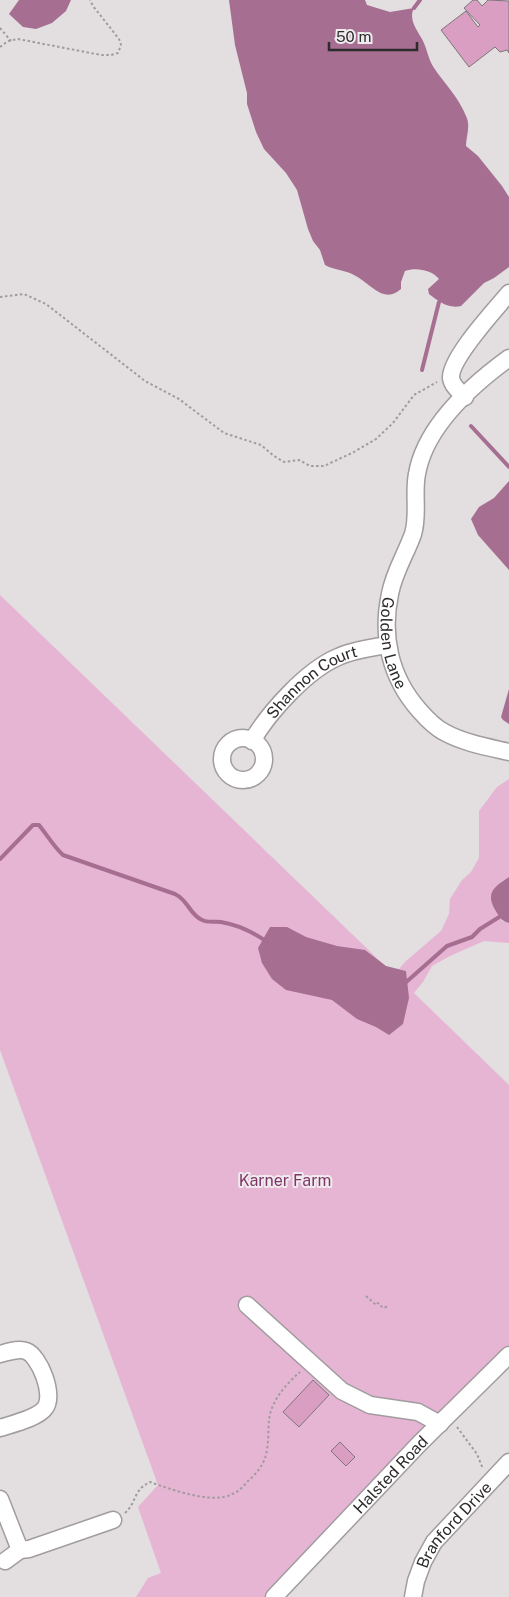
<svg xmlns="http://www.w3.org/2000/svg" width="509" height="1597" font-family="'Public Sans',sans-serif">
  <rect width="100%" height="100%" fill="#e3dee0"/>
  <!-- green -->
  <polygon fill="#e6b5d3" points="0,595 407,987 406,971 399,969 406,961 441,931 449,914 450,899 462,880 471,872 479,858 479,811 497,787 509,779 509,877 500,883 502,921 509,923 509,943 484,941 450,956 432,966 423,982 414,993 509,1085 509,1355 275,1597 136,1597 148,1578 161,1573 138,1507 158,1485 0,1050"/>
  <!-- water -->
  <g fill="#a66e91">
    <polygon points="19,0 71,0 66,11 52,23 36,29 23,27 9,14"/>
    <path d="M229,0h136l2,5 23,7 24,-4c-6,11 3,22 8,31 5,9 6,20 12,29 11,16 25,30 32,48 5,10 0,20 0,30l12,10 24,30 7,11v70l-15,11 -10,5 -23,23c-13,3 -23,-5 -32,-12l-1,-5 11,-10c-7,-9 -23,-12 -34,-8l-4,11v7c-17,16 -31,-6 -47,-14 -9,-5 -20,-5 -29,-10l-5,-15 -7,-9 -5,-12 -11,-39 -11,-17 -22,-24 -8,-17 -9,-28v-11l-12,-48z"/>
    <polygon points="509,481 509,570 478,535 471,519 479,507 494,498"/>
    <polygon points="509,689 509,724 503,720 501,717"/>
    <path d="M509,877v46c-7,-2 -8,-4 -12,-10 -12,-19 -5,-25 12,-36z"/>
    <polygon points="270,927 287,927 306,937 337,946 365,950 386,966 406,971 409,998 403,1024 389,1035 376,1027 357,1019 332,1000 286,990 272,979 262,963 258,948"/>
  </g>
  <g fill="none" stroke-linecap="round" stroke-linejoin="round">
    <!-- stream -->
    <g stroke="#a66e91" stroke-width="4">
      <polyline points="414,8 420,0"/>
      <polyline points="422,370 439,302"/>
      <polyline points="471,426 509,467"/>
      <path d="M0,859l33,-34h6c8,10 15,22 24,30l112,39c14,7 14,20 27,26 6,3 13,1 19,2 18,3 32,10 46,20"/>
      <polyline points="404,984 447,946 472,937 480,929 509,911"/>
    </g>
  </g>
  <!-- building -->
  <g fill="#da9ec3" stroke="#7b7679">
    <polygon points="473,0 477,0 482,6 488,0 509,1 509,53 507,50 500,52 495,47 469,67 441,30 466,11 478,27 480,25 464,8"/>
    <polygon points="313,1380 329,1395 299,1427 283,1412"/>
    <polygon points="340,1442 355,1457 346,1466 331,1451"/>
  </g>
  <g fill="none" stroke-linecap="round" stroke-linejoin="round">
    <!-- minor casing -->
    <g stroke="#a19c9f" stroke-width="19">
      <g id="minor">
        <path id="s1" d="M509,358c-37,27 -84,69 -92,116 -4,19 2,41 -4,60 -7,20 -19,38 -23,60 -9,42 0,83 29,116 7,8 15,17 25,22 20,11 43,15 65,20"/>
        <path d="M465,397c-5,-5 -13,-11 -14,-19 -1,-20 44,-68 58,-85"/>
        <circle cx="243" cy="759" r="21"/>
        <path id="s2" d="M252,741c17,-29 55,-71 86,-84 15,-7 33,-9 49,-12"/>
        <polyline points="247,1305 342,1391 370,1405 418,1412 440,1424"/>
        <path d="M0,1354c8,-2 19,-6 26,-3 14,5 29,45 19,57 -7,10 -33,16 -45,20"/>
        <polyline points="0,1499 20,1550 29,1549 113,1520"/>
        <polyline points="5,1561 20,1550"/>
        <path id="s3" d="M274,1597l145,-153 90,-89"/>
        <path id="s4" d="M413,1597l3,-16 7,-19 11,-20 75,-80"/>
      </g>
    </g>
    <!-- path -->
    <g stroke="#a09c9e" stroke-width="2" stroke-dasharray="2.5 2.5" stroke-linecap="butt">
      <polyline points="0,28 11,41"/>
      <polyline points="0,47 8,41 18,39 101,55 111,55 118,53 121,45 119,39 93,6 90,0"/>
      <polyline points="0,297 24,294 46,304 145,381 179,399 224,433 261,445 274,456 284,462 299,460 310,466 324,466 354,452 376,439 393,423 414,395 437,382"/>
      <polyline points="366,1296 376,1305 378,1303 383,1308 389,1306"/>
      <polyline points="457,1427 477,1454 483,1469"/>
      <path d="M125,1513c12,-11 8,-23 25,-31 20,7 63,23 82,12 6,-2 11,-7 15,-12 8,-7 15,-15 18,-24 4,-12 3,-26 4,-38 2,-19 17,-36 31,-48"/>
    </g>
    <!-- minor -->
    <use href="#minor" stroke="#fff" stroke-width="16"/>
  </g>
  <g text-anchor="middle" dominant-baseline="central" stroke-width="4" stroke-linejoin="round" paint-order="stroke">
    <!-- street labels -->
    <g font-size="16" fill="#2d2b2c" stroke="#f0ebee">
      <text stroke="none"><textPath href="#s1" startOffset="326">Golden Lane</textPath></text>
      <text stroke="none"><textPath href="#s2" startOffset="86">Shannon Court</textPath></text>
      <text stroke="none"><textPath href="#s3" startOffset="169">Halsted Road</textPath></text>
      <text stroke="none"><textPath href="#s4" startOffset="85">Branford Drive</textPath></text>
    </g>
    <!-- park labels -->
    <g font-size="16" fill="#7d3666" stroke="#f0ebee">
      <text x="285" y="1180">Karner Farm</text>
    </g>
  </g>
  <!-- scale -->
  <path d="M329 42v8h88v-8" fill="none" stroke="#2d2b2c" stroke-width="2.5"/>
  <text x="336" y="42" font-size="15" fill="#2d2b2c" stroke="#f0ebee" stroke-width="4" paint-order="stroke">50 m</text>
</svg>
